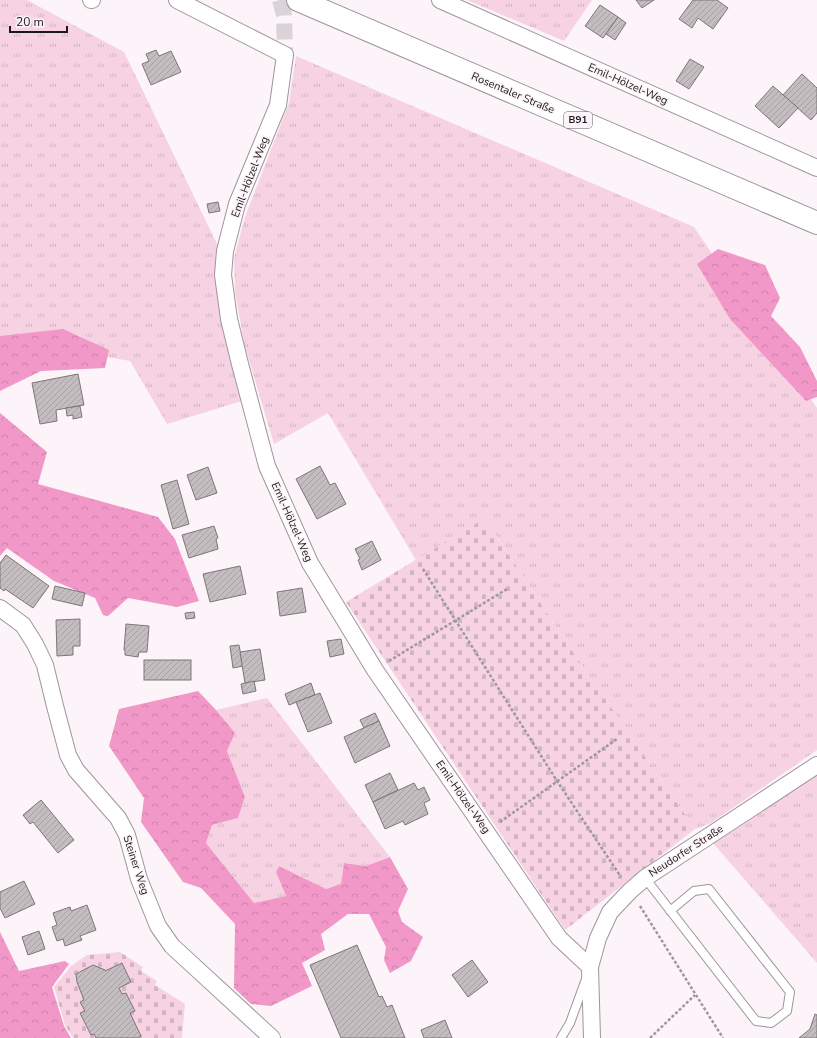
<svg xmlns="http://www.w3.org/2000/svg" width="817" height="1038" font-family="'Nunito Sans',sans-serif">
  <defs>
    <pattern id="grass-tufts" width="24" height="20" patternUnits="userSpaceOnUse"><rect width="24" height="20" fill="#f6d2e3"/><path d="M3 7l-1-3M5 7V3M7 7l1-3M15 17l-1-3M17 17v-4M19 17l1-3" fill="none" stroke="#d2b4c2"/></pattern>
    <pattern id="forest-crowns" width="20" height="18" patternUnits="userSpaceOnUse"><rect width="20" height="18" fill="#f298c8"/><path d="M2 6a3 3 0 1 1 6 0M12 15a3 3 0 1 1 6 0" fill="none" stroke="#cf82ab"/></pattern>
    <pattern id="cemetery-stones" width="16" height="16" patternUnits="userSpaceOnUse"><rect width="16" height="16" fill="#f6d2e3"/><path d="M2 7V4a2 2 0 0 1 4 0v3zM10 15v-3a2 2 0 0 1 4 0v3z" fill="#d2b4c2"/></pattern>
    <pattern id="building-hatch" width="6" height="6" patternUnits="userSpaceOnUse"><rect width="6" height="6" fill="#c4bdc0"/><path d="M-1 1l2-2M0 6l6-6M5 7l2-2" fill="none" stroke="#a8a2a4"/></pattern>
  </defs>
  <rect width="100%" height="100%" fill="#fcf4f8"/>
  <!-- grass -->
  <g fill="url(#grass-tufts)">
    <polygon points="0,0 27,0 124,52 218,246 242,401 167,424 130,361 50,347 0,354"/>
    <polygon points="467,0 592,0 564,41"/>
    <polygon points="296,56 694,227 817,408 817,750 711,823 695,829 561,635 485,518 416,560 328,413 274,444 244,343 235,291 234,258 245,217 289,103"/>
    <polygon points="267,698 390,857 366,866 344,863 341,885 326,889 279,866 276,872 286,896 254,903 206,843 212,825 238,818 245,797 227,751 235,733 216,710"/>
    <polygon points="817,770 817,963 713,843"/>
  </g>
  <!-- forest -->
  <g fill="url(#forest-crowns)">
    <polygon points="718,249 765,265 780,298 771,316 800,347 817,381 817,397 806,401 730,319 697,264"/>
    <polygon points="63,329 109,350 105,368 41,371 0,391 0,336"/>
    <polygon points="0,413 47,452 38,484 158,517 175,539 199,601 177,607 128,598 108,616 103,615 95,598 54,581 7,548 0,556"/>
    <polygon points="198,691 216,710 235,733 227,751 245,797 238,818 212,825 206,843 254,903 286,896 276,872 279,866 326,889 341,884 344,863 366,866 390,857 408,889 398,911 402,922 423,937 411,961 390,973 384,960 386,947 369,914 348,914 321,934 325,950 302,963 312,986 271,1006 251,1004 234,988 235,924 201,888 183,882 141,822 144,798 109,746 119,709"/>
    <polygon points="0,932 19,971 65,961 69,964 52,987 64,1026 71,1038 0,1038"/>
  </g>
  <!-- cemetery -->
  <g fill="url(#cemetery-stones)">
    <polygon points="485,518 561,635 695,829 565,930 346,602"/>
    <polygon points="120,952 143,967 141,971 157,981 155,985 185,1004 182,1038 73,1038 65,1025 54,987 71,966 87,955"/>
  </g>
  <!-- building -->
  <g fill="url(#building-hatch)" stroke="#7d7579">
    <polygon points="636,0 654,0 642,8"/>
    <polygon points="693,0 717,0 728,8 713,29 698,18 692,28 679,19"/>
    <polygon points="600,5 618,17 603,38 585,26"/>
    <polygon points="618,17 626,23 615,40 606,34"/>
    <polygon points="156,50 159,56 171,51 181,72 151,85 142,64 149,61 146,54"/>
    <polygon points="690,59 704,67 689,89 676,81"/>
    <polygon points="802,74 817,88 817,113 811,120 783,95"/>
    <polygon points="773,86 798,108 779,128 755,106"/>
    <polygon points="218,202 220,211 209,213 207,204"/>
    <polygon points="78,374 84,405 56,410 57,421 40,424 32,383"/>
    <polygon points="80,406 82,417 73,419 73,415 67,416 66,408"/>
    <polygon points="320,466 330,485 335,483 346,504 317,519 296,479"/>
    <polygon points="208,467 217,493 196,500 187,475"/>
    <polygon points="177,480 189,524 173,529 161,485"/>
    <polygon points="214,526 218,538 216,539 218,549 189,558 182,535"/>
    <polygon points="372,541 381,560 362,570 358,560 360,559 355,549"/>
    <polygon points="6,555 49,586 33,608 5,589 4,591 0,588 0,563"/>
    <polygon points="240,566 246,594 210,602 203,574"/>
    <polygon points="55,586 85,593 82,606 52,599"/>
    <polygon points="302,588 306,612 280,616 277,592"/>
    <polygon points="194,612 195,618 186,619 185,613"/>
    <polygon points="80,619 80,646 73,646 73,655 57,656 56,620"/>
    <polygon points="126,624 149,626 147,652 139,652 138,657 125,655 125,650 124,650"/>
    <polygon points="341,639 344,654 330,657 327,641"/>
    <polygon points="239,645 243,666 233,668 230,646"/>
    <polygon points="260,649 265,680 245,683 240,652"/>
    <rect x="144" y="660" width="47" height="20"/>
    <polygon points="254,681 256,691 243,694 241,684"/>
    <polygon points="311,683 315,695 289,705 285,694"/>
    <polygon points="320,693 332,723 308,732 296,702"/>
    <polygon points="375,713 379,721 364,728 360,720"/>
    <polygon points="379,721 390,746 355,763 344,737"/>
    <polygon points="390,773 398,790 373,802 365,785"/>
    <polygon points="414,783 418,790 424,787 430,800 424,803 428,814 405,825 403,821 385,829 373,802"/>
    <polygon points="41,800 74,840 58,853 33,822 30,824 23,815"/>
    <polygon points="24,881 35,904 5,918 0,908 0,892"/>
    <polygon points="87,905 96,930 80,936 82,940 65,946 63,939 57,941 52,927 57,925 53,913 70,907 71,911"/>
    <polygon points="39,931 45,949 28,955 22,937"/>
    <polygon points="357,945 379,997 382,996 387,1007 392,1005 405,1038 341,1038 310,965"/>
    <polygon points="472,960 488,982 468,997 452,975"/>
    <polygon points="122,963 131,982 119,988 122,994 126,993 135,1011 130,1013 141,1036 138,1038 96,1038 94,1034 91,1035 80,1013 85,1011 80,1002 84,1000 77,982 76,974 93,965 105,970 105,971"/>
    <polygon points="815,1014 817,1015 817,1038 799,1038 810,1029"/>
    <polygon points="445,1020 452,1038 424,1038 421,1030"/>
  </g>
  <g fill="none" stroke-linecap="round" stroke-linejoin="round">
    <!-- minor-tunnel -->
    <polyline stroke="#dad3d7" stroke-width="16" stroke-dasharray="16 8" stroke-linecap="butt" points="280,0 284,15 285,55"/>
    <!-- service casing -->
    <g stroke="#9e9699" stroke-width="10">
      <g id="service">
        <polyline points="645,878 756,1021 771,1023 787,1011 790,992 709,889 694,891 670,911"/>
        <polyline points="561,1038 570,1023 586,979"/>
      </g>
    </g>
    <!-- minor casing -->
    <g stroke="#9e9699" stroke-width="18">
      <g id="minor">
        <polyline points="91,0 92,0"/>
        <polyline points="177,0 285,55 278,105 237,204 225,251 223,275 229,319 240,364 267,466 310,563 375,670 559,938 590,967"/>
        <polyline points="440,0 817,168"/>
        <polyline points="0,608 23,625 35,644 45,665 55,706 68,755 76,770 118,818 127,835 139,879 158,926 172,946 272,1038"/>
        <polyline points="592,1038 590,967 598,938 610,912 630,891 645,878 817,765"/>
      </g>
    </g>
    <!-- primary casing -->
    <g stroke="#9e9699" stroke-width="24">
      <polyline id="primary" points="298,0 817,223"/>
    </g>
    <!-- path -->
    <g stroke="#9f999c" stroke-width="2.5" stroke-dasharray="3 2" stroke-linecap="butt">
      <polyline points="423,569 557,781 621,877"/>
      <polyline points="389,661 507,589"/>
      <polyline points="500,822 617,739"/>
      <polyline points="640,906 723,1038"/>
      <polyline points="650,1038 695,995"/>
    </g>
    <!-- service -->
    <use href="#service" stroke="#fff" stroke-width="8"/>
    <!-- minor -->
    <use href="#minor" stroke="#fff" stroke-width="16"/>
    <!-- primary -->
    <use href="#primary" stroke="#fff" stroke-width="22"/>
  </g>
  <g text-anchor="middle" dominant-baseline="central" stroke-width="3.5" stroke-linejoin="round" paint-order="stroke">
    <!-- shield labels -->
    <rect fill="#fcf4f8" stroke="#5e5a5c" stroke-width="1" x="564" y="112" width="28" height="16" rx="3"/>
    <g font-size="10" font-weight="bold" fill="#1a1819">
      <text x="578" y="120">B91</text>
    </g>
    <!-- street labels -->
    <g font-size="11" fill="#1a1819" stroke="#fcf4f8">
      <text transform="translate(628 84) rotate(24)">Emil-Hölzel-Weg</text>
      <text transform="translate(513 93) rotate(23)">Rosentaler Straße</text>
      <text transform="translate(250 177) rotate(-69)">Emil-Hölzel-Weg</text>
      <text transform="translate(292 522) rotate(66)">Emil-Hölzel-Weg</text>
      <text transform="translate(463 797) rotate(55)">Emil-Hölzel-Weg</text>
      <text transform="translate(686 851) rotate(-33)">Neudorfer Straße</text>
      <text transform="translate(136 865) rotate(72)">Steiner Weg</text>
    </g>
  </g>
  <!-- scale -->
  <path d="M10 26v6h57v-6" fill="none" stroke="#1a1819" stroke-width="2"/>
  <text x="16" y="26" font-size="12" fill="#1a1819" stroke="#fcf4f8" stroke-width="3" paint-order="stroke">20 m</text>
</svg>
